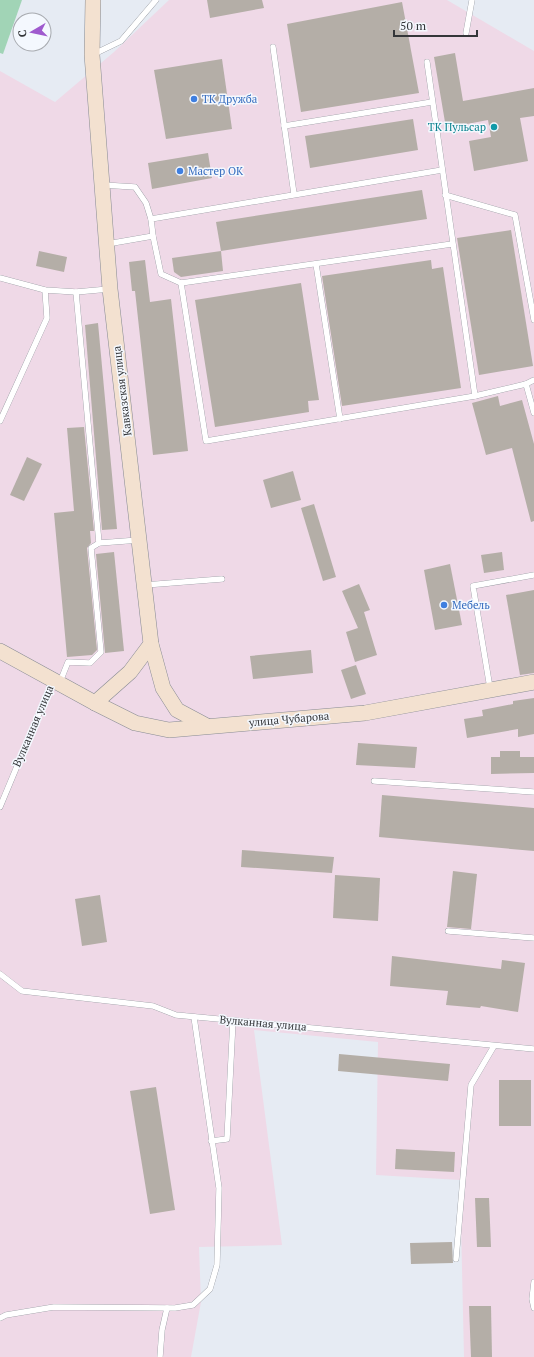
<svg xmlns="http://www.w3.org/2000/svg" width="534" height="1357" font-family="'PT Serif',serif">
  <rect width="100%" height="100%" fill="#e6ebf3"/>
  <!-- industrial -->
  <polygon fill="#efd9e7" points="169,0 447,0 534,51 534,1357 464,1357 460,1180 376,1175 378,1042 254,1030 282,1245 199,1247 201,1302 191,1357 0,1357 0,71 55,102 114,52"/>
  <!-- green -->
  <polygon fill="#a1d4b6" points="0,0 22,0 3,54 0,53"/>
  <!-- building -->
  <g fill="#b4aea7">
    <polygon points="207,0 262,0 264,8 210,18"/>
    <polygon points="402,2 419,93 301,112 287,24"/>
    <polygon points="455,53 463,101 534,88 534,116 520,118 528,161 474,171 469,141 491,137 488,120 446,128 434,57"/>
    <polygon points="222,59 232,129 166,139 154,70"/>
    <polygon points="413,119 418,150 310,168 305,136"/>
    <polygon points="208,153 212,178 152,189 148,163"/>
    <polygon points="422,190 427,219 221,251 216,222"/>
    <polygon points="511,230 533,366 479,375 457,238"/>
    <polygon points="39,251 67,257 64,272 36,266"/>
    <polygon points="221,251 223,271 181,277 174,272 172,258"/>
    <polygon points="145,260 150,302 171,299 188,451 153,455 135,291 132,291 129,262"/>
    <polygon points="431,260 432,269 443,267 461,388 342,406 322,276"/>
    <polygon points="301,283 319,400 308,401 309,412 215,427 195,300"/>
    <polygon points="98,323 117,529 102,530 85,325"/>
    <polygon points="498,396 500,406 522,400 534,444 534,521 531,522 512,448 486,455 472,403"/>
    <polygon points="84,427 94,531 90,531 91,543 87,548 97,650 92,655 67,657 54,513 74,511 67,428"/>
    <polygon points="27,457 42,464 24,501 10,495"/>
    <polygon points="293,471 301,500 271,508 263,480"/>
    <polygon points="314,504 336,577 323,581 301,508"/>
    <polygon points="114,552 124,651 105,653 96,554"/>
    <polygon points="502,552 504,570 484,573 481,555"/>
    <polygon points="450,564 462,625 435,630 424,570"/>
    <polygon points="359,584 370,610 364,612 377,655 355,662 346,632 358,628 342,591"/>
    <polygon points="534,590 534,673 520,675 506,595"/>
    <polygon points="311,650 313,673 253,679 250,656"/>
    <polygon points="356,665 366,694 351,699 341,670"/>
    <polygon points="534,698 534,734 518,737 518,729 467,738 464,719 483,716 482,710 513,704 513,701"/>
    <polygon points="358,743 417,747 415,768 356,765"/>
    <polygon points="500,751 520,751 520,757 534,757 534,773 491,774 491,757 500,757"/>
    <polygon points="382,795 534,808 534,851 379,837"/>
    <polygon points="242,850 334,857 332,873 241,867"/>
    <polygon points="453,871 477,874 471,929 447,927"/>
    <polygon points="335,875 380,878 378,921 333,918"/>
    <polygon points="100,895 107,942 82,946 75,899"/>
    <polygon points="392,956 501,969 502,960 525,963 518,1012 481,1006 480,1008 446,1005 448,991 390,986"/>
    <polygon points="339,1054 450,1064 448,1081 338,1071"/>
    <rect x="499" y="1080" width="32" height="46"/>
    <polygon points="156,1087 175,1210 150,1214 130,1091"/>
    <polygon points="396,1149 455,1152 454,1172 395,1169"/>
    <polygon points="475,1198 489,1198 491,1247 477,1247"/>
    <polygon points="452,1242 453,1263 411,1264 410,1243"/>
    <polygon points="469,1306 491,1306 492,1357 471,1357"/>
  </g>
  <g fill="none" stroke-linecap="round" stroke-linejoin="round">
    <!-- lane casing -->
    <g stroke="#878b93" stroke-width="6">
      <g id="lane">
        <polyline points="466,33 472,0"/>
        <polyline points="273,47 294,194"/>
        <polyline points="94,54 121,41 156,0"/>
        <polyline points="427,62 475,396 526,384 534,380"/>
        <polyline points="284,126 432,102"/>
        <polyline points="103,185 135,187 146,203 151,219"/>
        <polyline points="445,195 515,215 534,320"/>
        <polyline points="153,236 151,219 442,170"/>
        <polyline points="107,244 153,236 161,274 181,283 452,244"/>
        <polyline points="316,264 340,419"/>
        <polyline points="0,278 45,290 76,292 109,289"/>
        <polyline points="181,283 206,441 475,396"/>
        <polyline points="526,384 534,413"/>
        <polyline points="0,421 47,318 45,290"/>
        <polyline points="99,543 139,540"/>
        <polyline points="145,585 222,579"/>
        <polyline points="60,682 68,662 90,663 101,652 91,548 99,543 76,292"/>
        <polyline points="490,688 473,586 534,575"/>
        <polyline points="374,781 534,792"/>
        <polyline points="0,807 53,680"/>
        <polyline points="448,931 534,938"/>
        <polyline points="0,974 22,991 153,1006 176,1015 534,1049"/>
        <polyline points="211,1141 227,1139 233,1020"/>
        <polyline points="456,1259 471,1085 494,1046"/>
        <polyline points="534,1282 532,1299 534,1308"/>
        <polyline points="0,1318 6,1315 54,1307 175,1308 193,1305 210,1289 217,1265 219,1188 194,1017"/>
        <polyline points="160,1357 162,1330 167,1308"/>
      </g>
    </g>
    <!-- secondary casing -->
    <g stroke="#878b93" stroke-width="16">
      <g id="secondary">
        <polyline points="93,0 92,55 110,289 151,644 130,672 95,703"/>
        <polyline points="151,644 163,688 177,710 207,726"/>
        <polyline points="0,651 95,703 135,723 169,730 365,713 534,682"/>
      </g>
    </g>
    <!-- lane -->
    <use href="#lane" stroke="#fff" stroke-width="5.5"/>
    <!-- secondary -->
    <use href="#secondary" stroke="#f3e1d0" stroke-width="15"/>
  </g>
  <!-- markers -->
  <g fill="#3f7fe0" stroke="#f4f8fe" stroke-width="1.5">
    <circle cx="194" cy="99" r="4"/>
    <circle cx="180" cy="171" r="4"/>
    <circle cx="444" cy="605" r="4"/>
  </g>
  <circle fill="#0f9aa8" stroke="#f4f8fe" stroke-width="1.5" cx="494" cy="127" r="4"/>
  <g text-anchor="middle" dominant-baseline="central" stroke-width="3" stroke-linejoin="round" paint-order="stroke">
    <!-- shop labels -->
    <g font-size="11" fill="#366cbe" stroke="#f4f8fe" text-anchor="start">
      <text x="202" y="99">ТК Дружба</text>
      <text x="188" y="171">Мастер ОК</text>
      <text x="452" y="605">Мебель</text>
    </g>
    <!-- culture labels -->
    <g font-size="11" fill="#0d838f" stroke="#f4f8fe" text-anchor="end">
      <text x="486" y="127">ТК Пульсар</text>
    </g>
    <!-- street labels -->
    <g font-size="11" fill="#343639" stroke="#f4f8fe">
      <text transform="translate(122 391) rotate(-97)">Кавказская улица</text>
      <text transform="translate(289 719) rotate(-5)">улица Чубарова</text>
      <text transform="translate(33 726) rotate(-67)">Вулканная улица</text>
      <text transform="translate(263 1023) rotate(5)">Вулканная улица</text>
    </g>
  </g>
  <!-- north arrow -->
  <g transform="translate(32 32) rotate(261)"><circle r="19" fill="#f4f8fe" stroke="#a7aaaf"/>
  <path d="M0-3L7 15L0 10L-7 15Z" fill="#9f5ace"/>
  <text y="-6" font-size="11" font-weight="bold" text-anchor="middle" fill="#343639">С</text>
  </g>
  <!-- scale -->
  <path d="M394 30v6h83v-6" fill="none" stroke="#343639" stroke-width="2"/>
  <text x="400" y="30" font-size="12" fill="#343639" stroke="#f4f8fe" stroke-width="3" paint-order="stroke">50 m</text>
</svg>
